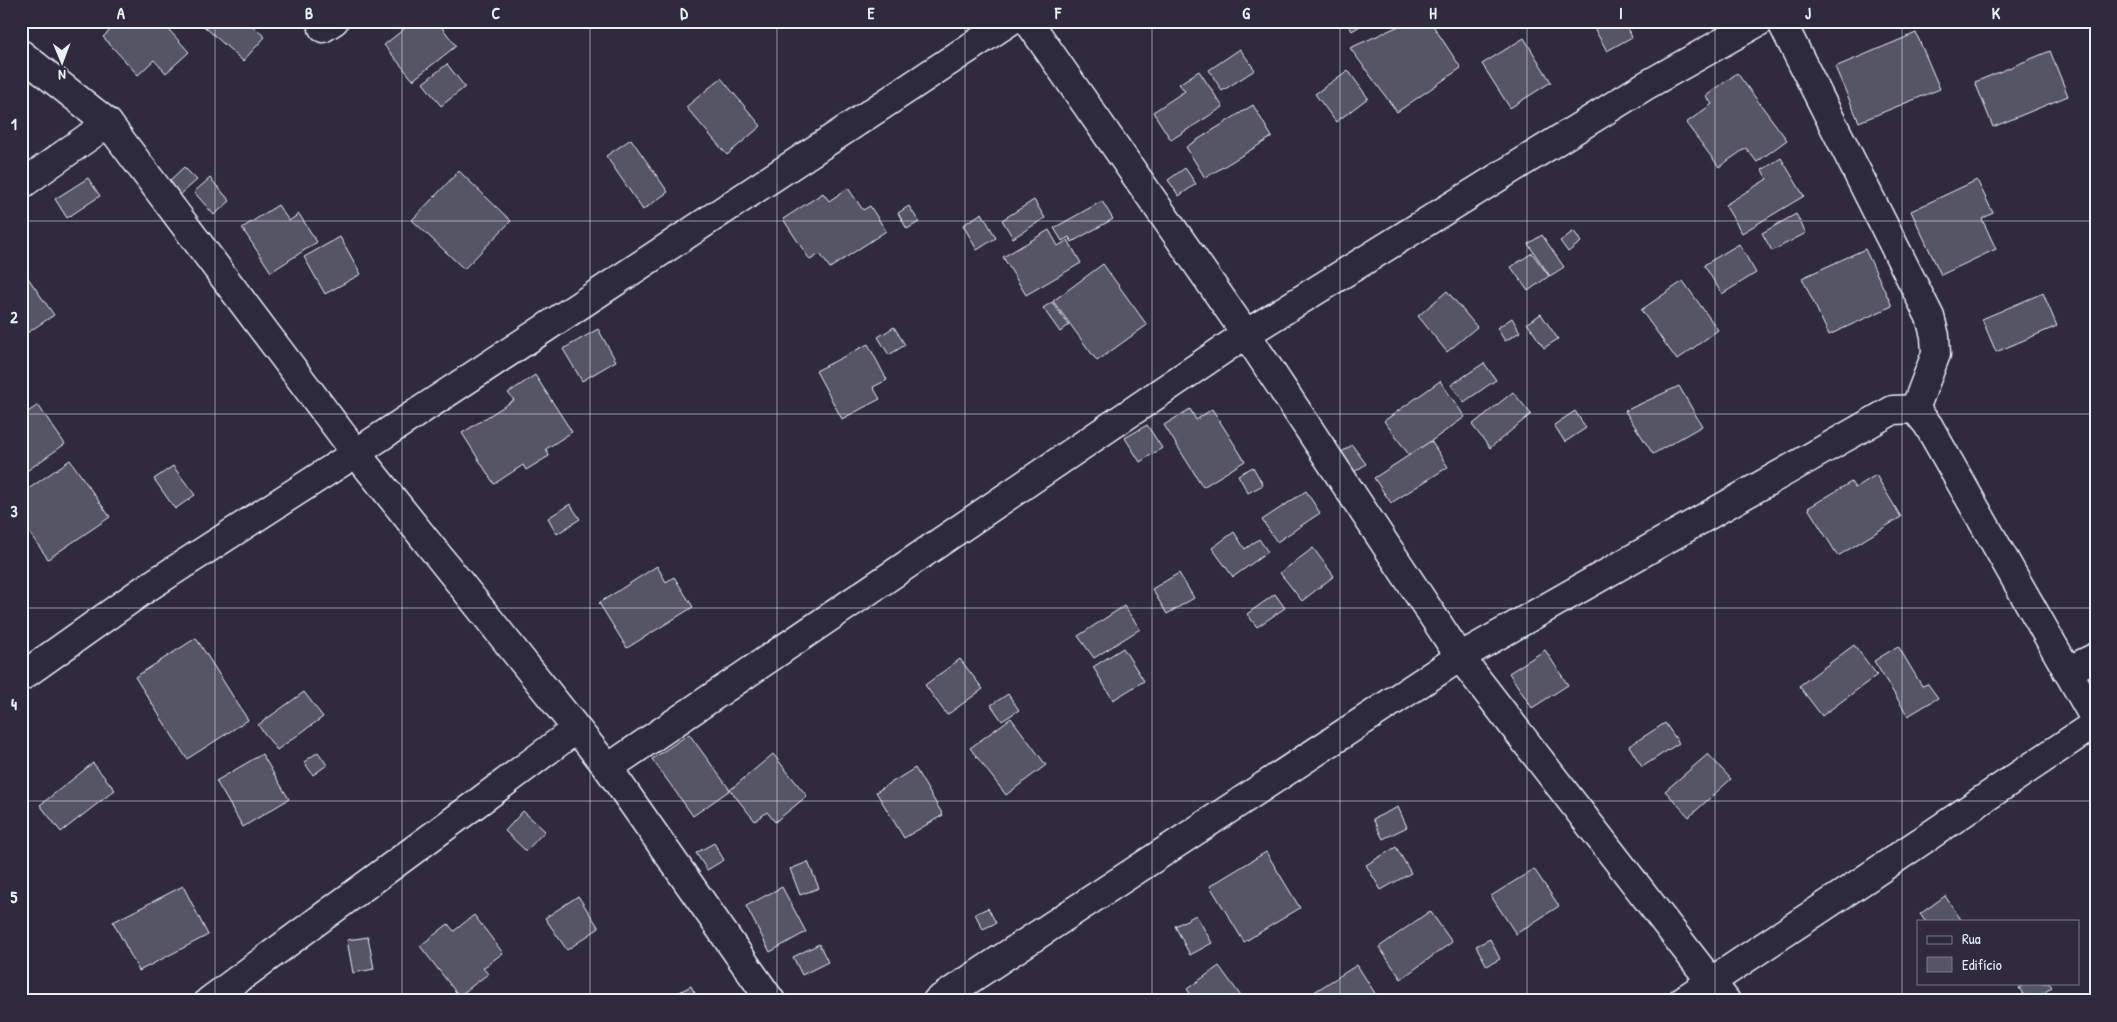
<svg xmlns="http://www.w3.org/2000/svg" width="2117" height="1022" font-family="'Patrick Hand',sans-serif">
  <rect width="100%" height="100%" fill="#2f2a3d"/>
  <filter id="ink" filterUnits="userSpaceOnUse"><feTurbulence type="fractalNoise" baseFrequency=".02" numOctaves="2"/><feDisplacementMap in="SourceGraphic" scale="10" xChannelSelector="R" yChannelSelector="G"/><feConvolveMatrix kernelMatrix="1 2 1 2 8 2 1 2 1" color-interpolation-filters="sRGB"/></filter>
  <g filter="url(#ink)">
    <!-- building -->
    <g fill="#575565" stroke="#e8f1f8">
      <polygon points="120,21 161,21 189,52 166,73 154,60 138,75 103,37"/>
      <polygon points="198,21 247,21 265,37 243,61"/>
      <polygon points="414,21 437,21 456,46 413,80 384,45"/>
      <polygon points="1346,21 1368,21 1352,31"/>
      <polygon points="1410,21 1430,21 1461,68 1397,112 1350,48"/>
      <polygon points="1590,21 1623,21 1632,37 1607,51"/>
      <polygon points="1916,33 1940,89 1859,122 1835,67"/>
      <polygon points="1524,38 1551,82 1510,108 1482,64"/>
      <polygon points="1240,49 1255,70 1222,91 1209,70"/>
      <polygon points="2050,51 2068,96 1993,127 1975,82"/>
      <polygon points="447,64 465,87 441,106 423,83"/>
      <polygon points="1348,70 1368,98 1336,122 1315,94"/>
      <polygon points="1199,71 1223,107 1171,140 1153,112 1185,91 1179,84"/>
      <polygon points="1737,73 1787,140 1757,162 1746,148 1719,167 1686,123 1712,104 1706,96"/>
      <polygon points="721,78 761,126 727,155 686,107"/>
      <polygon points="1253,105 1272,137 1205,178 1186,147"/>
      <polygon points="631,139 668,192 643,210 606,156"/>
      <polygon points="1781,158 1804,196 1742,233 1725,205 1767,179 1762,170"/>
      <polygon points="184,167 197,180 180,195 168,182"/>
      <polygon points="1185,168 1196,184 1179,196 1168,180"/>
      <polygon points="459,171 511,221 464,269 412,220"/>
      <polygon points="88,178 100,196 67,218 55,199"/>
      <polygon points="210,178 230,201 214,215 194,192"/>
      <polygon points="1977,180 1993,213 1982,219 1996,249 1941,275 1911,211"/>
      <polygon points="848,188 863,210 870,206 886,231 830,268 820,254 810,260 783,219 823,193 829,201"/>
      <polygon points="1034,200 1045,218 1013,238 1002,220"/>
      <polygon points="1102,201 1113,219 1072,242 1069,237 1062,241 1054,228"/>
      <polygon points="278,205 289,221 299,214 317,242 271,272 242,228"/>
      <polygon points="909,206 919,222 907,229 898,213"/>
      <polygon points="982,213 996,238 977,250 963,225"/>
      <polygon points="1796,214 1806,233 1772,251 1762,233"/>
      <polygon points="1049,230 1058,246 1068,240 1081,263 1026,295 1003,257"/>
      <polygon points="1574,231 1581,242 1568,252 1560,241"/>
      <polygon points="1542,235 1564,267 1550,276 1528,244"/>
      <polygon points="340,237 361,274 325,294 304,257"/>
      <polygon points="1739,244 1756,273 1722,294 1704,265"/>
      <polygon points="1865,249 1892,306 1829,335 1802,278"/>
      <polygon points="1532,253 1549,276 1528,291 1511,267"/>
      <polygon points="1103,264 1147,325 1097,361 1053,301"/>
      <polygon points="21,268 54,315 21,337"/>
      <polygon points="1683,281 1718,330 1677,360 1641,310"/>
      <polygon points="1447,291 1477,327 1447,352 1418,316"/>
      <polygon points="2043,293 2057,326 1996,352 1982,319"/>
      <polygon points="1052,302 1069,325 1060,332 1043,308"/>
      <polygon points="1541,314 1558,339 1544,348 1527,323"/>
      <polygon points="1512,318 1520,332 1505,341 1497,328"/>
      <polygon points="894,327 905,345 889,355 878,337"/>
      <polygon points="598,329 616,361 582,381 563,349"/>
      <polygon points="868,344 887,380 873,387 880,399 842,419 816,371"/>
      <polygon points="1484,363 1496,380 1464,402 1451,385"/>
      <polygon points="535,375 572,432 546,449 549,456 526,470 523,465 494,484 462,433 514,400 508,393"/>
      <polygon points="1440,381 1465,417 1410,456 1384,421"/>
      <polygon points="1679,386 1702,426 1653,454 1625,411"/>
      <polygon points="1513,392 1531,414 1490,448 1472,425"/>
      <polygon points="38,405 65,444 21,475 21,417"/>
      <polygon points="1190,409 1196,420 1212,409 1245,461 1203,487 1164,425"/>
      <polygon points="1575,411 1586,428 1565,442 1554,425"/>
      <polygon points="1147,425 1162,448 1140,462 1125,438"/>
      <polygon points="1431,441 1448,467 1391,503 1374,478"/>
      <polygon points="1352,445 1366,464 1353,473 1340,453"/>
      <polygon points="70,460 110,517 48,559 21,521 21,494"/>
      <polygon points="173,466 195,495 175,509 154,479"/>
      <polygon points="1253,467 1263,485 1248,493 1238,475"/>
      <polygon points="1876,475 1901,517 1838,556 1808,508 1851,482 1855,488"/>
      <polygon points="1306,491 1320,513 1277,542 1262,520"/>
      <polygon points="570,504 580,519 557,534 548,518"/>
      <polygon points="1234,532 1245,549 1259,539 1268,552 1233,577 1212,548"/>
      <polygon points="1313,548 1334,576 1302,601 1280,573"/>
      <polygon points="657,566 666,582 674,577 693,607 627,648 599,603"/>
      <polygon points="1179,573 1194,598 1167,614 1152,589"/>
      <polygon points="1275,594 1285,608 1257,627 1247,614"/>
      <polygon points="1124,606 1140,629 1094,658 1078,636"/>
      <polygon points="196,638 248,720 187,759 135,677"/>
      <polygon points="1854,645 1877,675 1822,716 1799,686"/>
      <polygon points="1898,646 1922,686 1928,684 1938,698 1908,716 1874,661"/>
      <polygon points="1123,648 1144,681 1113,700 1093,667"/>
      <polygon points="1545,650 1568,685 1532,708 1509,673"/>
      <polygon points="960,659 983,689 947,715 925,685"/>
      <polygon points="304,692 323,717 277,750 258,725"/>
      <polygon points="1008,694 1019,710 1002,721 991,705"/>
      <polygon points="1011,718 1046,765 1006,795 970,748"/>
      <polygon points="1665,723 1679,743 1642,767 1629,746"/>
      <polygon points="689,734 730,790 693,816 652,759"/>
      <polygon points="318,752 327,765 313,775 304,762"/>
      <polygon points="262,754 289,799 243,827 216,781"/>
      <polygon points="773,754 807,796 775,822 767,812 755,821 730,790"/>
      <polygon points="1708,754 1731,779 1689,817 1665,791"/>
      <polygon points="93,763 115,790 61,832 40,805"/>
      <polygon points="915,768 943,815 904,838 876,792"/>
      <polygon points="1398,807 1407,827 1383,839 1373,819"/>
      <polygon points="523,811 545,831 526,851 505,831"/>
      <polygon points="714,843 724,860 707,870 696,853"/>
      <polygon points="1396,847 1411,873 1381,890 1366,865"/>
      <polygon points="1266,852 1300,908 1244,942 1210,886"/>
      <polygon points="808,862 819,888 800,895 790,869"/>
      <polygon points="1534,869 1559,906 1516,934 1491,896"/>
      <polygon points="183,886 208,935 139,971 113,922"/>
      <polygon points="782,887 806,932 770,952 746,906"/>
      <polygon points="578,896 599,928 567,950 545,918"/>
      <polygon points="1945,896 1962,921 1925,921 1920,914"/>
      <polygon points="988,908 996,923 983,929 975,914"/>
      <polygon points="1430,911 1452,942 1401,979 1379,947"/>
      <polygon points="474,915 503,953 483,968 488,974 459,996 420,946 448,924 454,931"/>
      <polygon points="1196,915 1212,943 1190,955 1175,926"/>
      <polygon points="368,937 374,969 353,973 347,940"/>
      <polygon points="1490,939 1500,959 1487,966 1476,946"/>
      <polygon points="819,944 828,962 802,975 793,957"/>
      <polygon points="1357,965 1378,998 1373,1001 1300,1001"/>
      <polygon points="1219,966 1243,999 1195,1001 1187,989"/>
      <polygon points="2026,983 2049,983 2052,987 2033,1001 2028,1001 2019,988"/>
      <polygon points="691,986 699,1001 670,1001 668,998"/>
    </g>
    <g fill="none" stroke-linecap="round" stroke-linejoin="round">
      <!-- minor casing -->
      <g stroke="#e8f1f8" stroke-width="31">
        <g id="minor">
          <polyline points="1028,21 1246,334 1460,657 1726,1001"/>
          <polyline points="1781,21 1930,317 1935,336 1936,354 1915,409"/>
          <polyline points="323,28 334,21"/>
          <polyline points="21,54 108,123 356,453 608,768 771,1001"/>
          <polyline points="21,185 108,123"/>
          <polyline points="2067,671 2096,657"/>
          <polyline points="21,677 145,589 356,453 1010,21"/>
          <polyline points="608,768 1246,334 1645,86 1760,21"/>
          <path d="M209,1001c122,-91 246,-180 367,-272"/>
          <polyline points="937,1001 1460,657 1893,410 1915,409 1928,425 2096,721"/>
          <polyline points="1682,1001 1864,880 2096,723"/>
        </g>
      </g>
      <!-- minor -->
      <use href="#minor" stroke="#2f2a3d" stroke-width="28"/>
    </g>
  </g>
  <!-- grid -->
  <path fill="none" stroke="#e8f1f8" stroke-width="1" stroke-opacity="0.55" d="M215,21v980M402,21v980M590,21v980M777,21v980M965,21v980M1152,21v980M1340,21v980M1527,21v980M1715,21v980M1902,21v980M21,221h2075M21,414h2075M21,608h2075M21,801h2075"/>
  <!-- margin -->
  <rect width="2117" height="1022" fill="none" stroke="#2f2a3d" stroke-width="55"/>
  <!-- legend -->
  <rect x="1917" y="920" width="162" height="65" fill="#2f2a3d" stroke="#797a88"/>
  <rect x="1927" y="936" width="25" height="8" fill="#2f2a3d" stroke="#797a88"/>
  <text x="1962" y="944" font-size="15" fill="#e8f1f8">Rua</text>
  <rect x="1927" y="957" width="25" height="15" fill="#575565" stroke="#797a88"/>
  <text x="1962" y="970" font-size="15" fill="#e8f1f8">Edifício</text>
  <!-- north arrow -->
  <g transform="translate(62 62) rotate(179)" stroke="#2f2a3d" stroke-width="4" paint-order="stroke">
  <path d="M0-4L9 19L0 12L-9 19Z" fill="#e8f1f8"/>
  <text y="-8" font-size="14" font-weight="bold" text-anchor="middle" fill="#e8f1f8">N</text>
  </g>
  <rect x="28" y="28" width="2062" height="966" fill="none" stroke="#e8f1f8" stroke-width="2"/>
  <g font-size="16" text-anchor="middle" font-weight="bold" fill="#e8f1f8">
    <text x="121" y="19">A</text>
    <text x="309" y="19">B</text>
    <text x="496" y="19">C</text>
    <text x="684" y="19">D</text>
    <text x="871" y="19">E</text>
    <text x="1058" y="19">F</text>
    <text x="1246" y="19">G</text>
    <text x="1433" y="19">H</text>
    <text x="1621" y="19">I</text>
    <text x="1808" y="19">J</text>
    <text x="1996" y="19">K</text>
    <text x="14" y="130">1</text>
    <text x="14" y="323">2</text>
    <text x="14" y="517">3</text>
    <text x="14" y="710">4</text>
    <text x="14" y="903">5</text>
  </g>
</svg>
